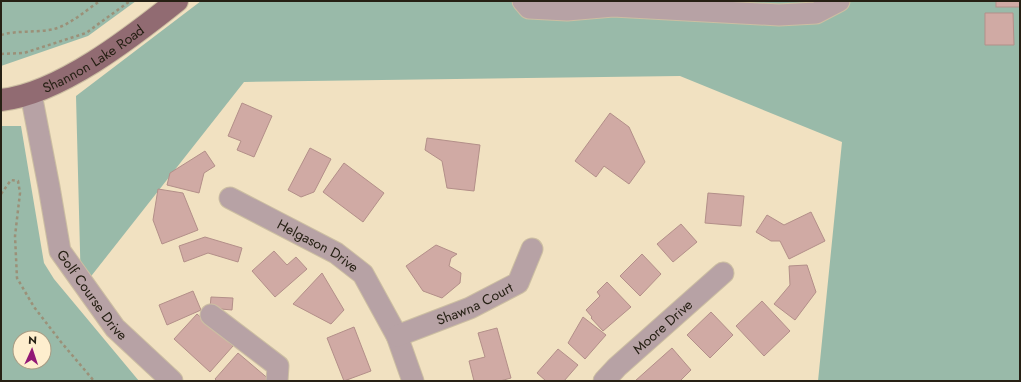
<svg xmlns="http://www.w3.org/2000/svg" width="1021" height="382" font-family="Jost,sans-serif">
  <rect width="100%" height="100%" fill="#f1e1c1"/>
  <!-- green -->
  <g fill="#99baa9" fill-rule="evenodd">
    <polygon points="1,1 136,1 88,36 1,66"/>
    <polygon points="201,1 1020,1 1020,381 818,381 842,142 680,76 244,82 81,289 76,96"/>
    <path d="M1,126h20l23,137 10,16 85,102h-138zM20,338h24v24h-24z"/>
  </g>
  <!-- building -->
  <g fill="#d0aaa4" stroke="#b38f89">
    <rect x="996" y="1" width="24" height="6"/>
    <polygon points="985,13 1013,13 1014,45 985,45"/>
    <polygon points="242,103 272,116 254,157 237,150 241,141 228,136"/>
    <polygon points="610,113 629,127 645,162 629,184 604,166 596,177 575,161"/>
    <polygon points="427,138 480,145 474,191 447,188 442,161 425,150"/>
    <polygon points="310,148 331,159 314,192 301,197 288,190"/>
    <polygon points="205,151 215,166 204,173 199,193 167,185 170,173"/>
    <polygon points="344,163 384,193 363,222 323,192"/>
    <polygon points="158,189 183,193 198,230 162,244 153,220"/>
    <polygon points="708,193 744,196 741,226 705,223"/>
    <polygon points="811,212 825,241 789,259 780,241 771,241 756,232 767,215 784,225"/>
    <polygon points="681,224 697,242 673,262 657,244"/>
    <polygon points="205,237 242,248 238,262 208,253 184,262 179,246"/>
    <polygon points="436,245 457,254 451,258 449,266 461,273 460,283 442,298 423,291 406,266"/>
    <polygon points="274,251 287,265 296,257 307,269 275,297 252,271"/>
    <polygon points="642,254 661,274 640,296 620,276"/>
    <polygon points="807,265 816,292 795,320 774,304 790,285 789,266"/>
    <polygon points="322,273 344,310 331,324 293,304"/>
    <polygon points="607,282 631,307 603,331 591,318 592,317 586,310 600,296 597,292"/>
    <polygon points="193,291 201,310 167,325 159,305"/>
    <polygon points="211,297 233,298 232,310 210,308"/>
    <polygon points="762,301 790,331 764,356 736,326"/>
    <polygon points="711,312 733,335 710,358 687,335"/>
    <polygon points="197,314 233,346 210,372 174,339"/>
    <polygon points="583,317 606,335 585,359 568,343"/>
    <polygon points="354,327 371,371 344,381 327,338"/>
    <polygon points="497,328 511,378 500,381 474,381 469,361 485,357 478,333"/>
    <polygon points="672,348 691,370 680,381 635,381"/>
    <polygon points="558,349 578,365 564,381 546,381 537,373"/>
    <polygon points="238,353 271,381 217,381 215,379"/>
  </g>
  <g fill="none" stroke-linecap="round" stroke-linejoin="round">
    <!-- minor casing -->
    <g stroke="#ccbea2" stroke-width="23">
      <g id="minor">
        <polyline points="523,1 529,8 567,10 613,6 779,15 816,13 839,1"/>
        <path id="s1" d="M31,94l18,93 11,64 55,77 57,53"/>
        <path id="s2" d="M230,198l106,55 27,21 34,62 16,45"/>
        <polyline points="211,315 278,366 277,381"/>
        <path id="s3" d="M397,336l73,-28 48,-25 14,-34"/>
        <path id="s4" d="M604,381l13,-14 106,-94"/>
      </g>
    </g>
    <!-- major casing -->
    <g stroke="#ccbea2" stroke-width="24">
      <g id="major">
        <path id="s5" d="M1,100c58,-6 131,-63 176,-99"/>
      </g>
    </g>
    <!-- path -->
    <g stroke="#9b9078" stroke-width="2.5" stroke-dasharray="3 3" stroke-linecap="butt">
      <path d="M1,35c17,-5 36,-2 53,-6 16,-4 32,-19 46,-28"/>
      <polyline points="1,54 24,53 86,33 130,1"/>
      <polyline points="1,194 11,180 18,181 20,193 15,236 17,278 34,307 61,342 94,381"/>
    </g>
    <!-- minor -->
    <use href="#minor" stroke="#b7a2a5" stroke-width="21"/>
    <!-- major -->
    <use href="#major" stroke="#916b72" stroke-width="22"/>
  </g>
  <g text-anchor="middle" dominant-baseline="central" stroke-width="3.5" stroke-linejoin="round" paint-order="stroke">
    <!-- street labels -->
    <g font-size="14" fill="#262014" stroke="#feeece">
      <text stroke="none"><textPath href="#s5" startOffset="102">Shannon Lake Road</textPath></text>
      <text stroke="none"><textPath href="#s2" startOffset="100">Helgason Drive</textPath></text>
      <text stroke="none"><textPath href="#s1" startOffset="214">Golf Course Drive</textPath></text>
      <text stroke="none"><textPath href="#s3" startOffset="84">Shawna Court</textPath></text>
      <text stroke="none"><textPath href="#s4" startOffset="80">Moore Drive</textPath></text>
    </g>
  </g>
  <!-- border -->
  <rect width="1021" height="382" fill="none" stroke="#262014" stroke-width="4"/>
  <!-- north arrow -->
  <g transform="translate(32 350) rotate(3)"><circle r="19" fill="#feeece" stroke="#a89c84"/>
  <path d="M0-3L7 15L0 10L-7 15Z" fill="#921875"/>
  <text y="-6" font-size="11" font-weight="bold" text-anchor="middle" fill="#262014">N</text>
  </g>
</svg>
